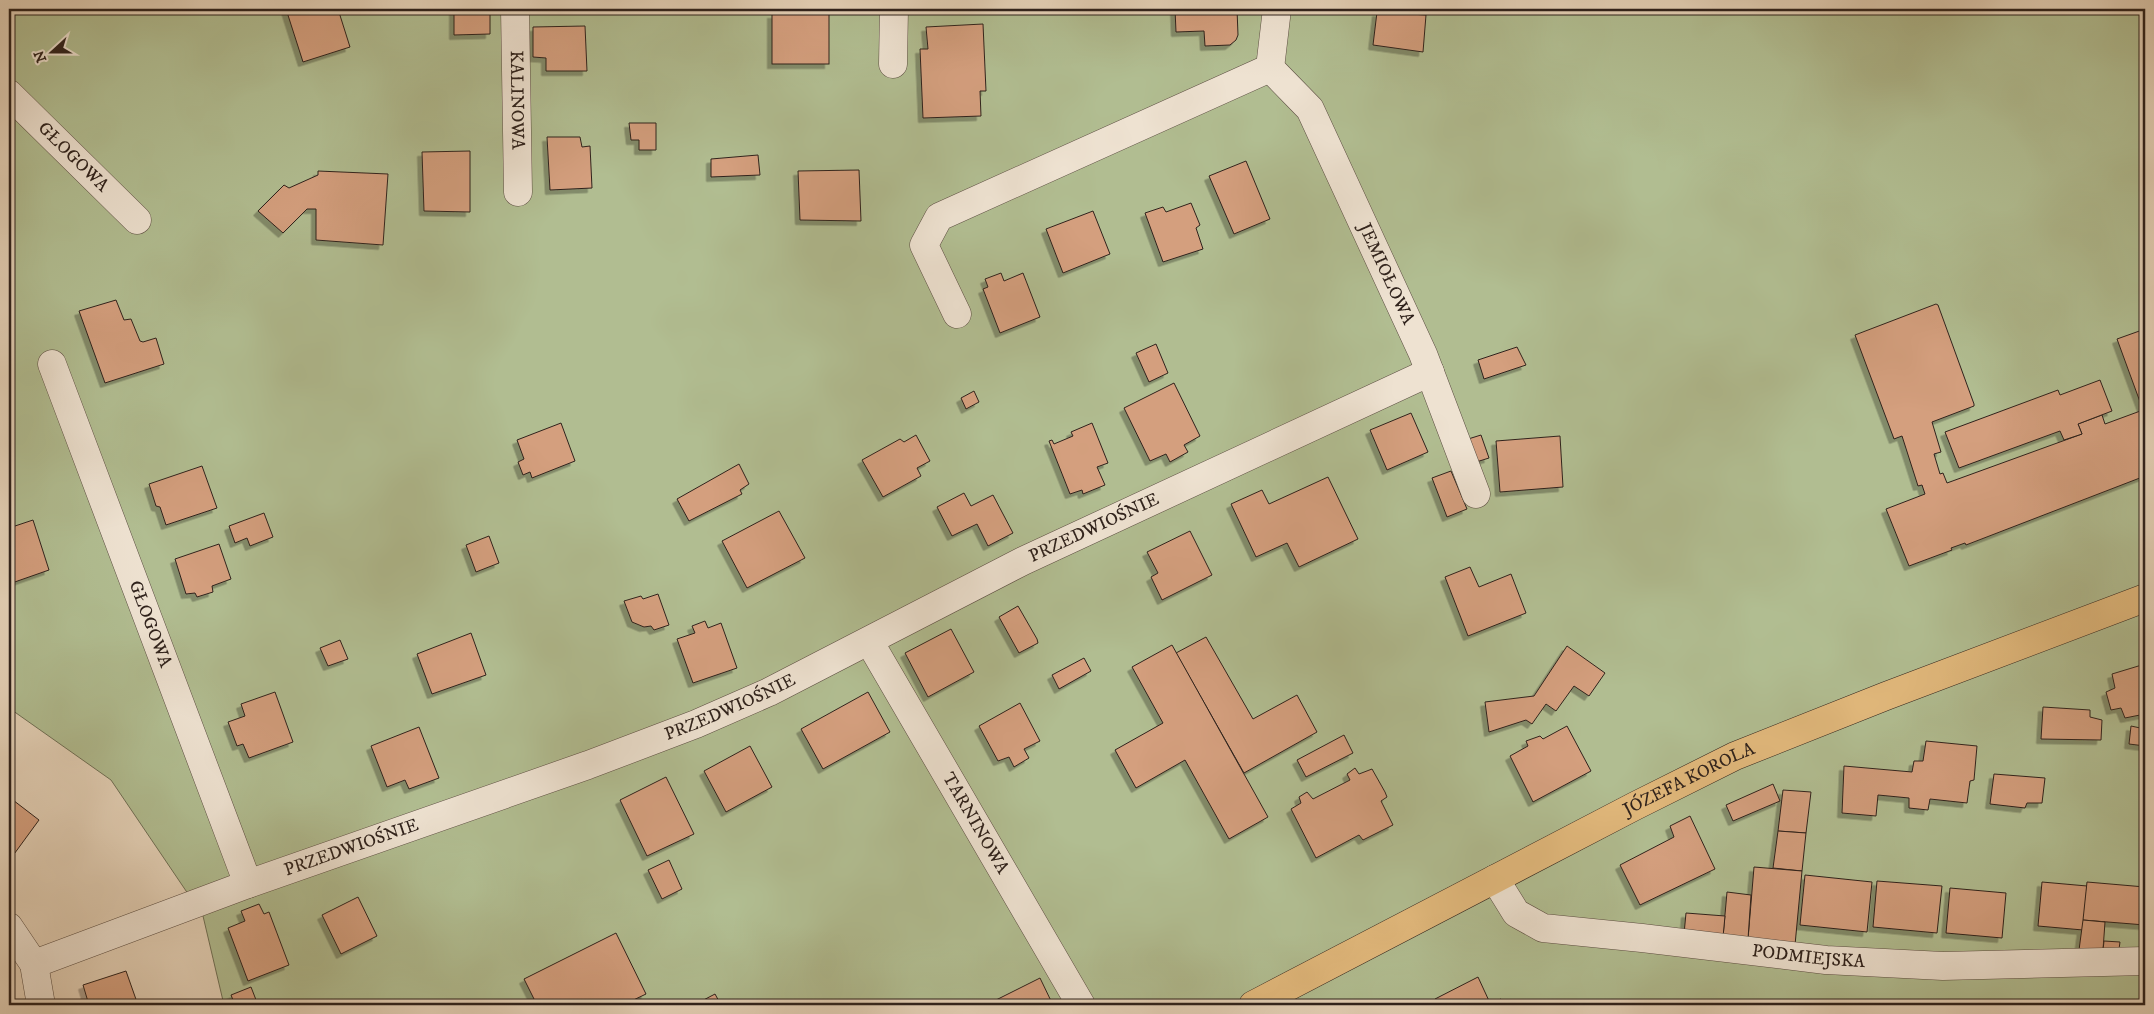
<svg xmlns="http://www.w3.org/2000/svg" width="2154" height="1014" font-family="'IM FELL DW Pica',serif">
  <defs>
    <filter id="shadow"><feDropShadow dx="-4.5" dy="4.5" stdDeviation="0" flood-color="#0004"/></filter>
  </defs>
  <rect width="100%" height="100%" fill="#e5d2b8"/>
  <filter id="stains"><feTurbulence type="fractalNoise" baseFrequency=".004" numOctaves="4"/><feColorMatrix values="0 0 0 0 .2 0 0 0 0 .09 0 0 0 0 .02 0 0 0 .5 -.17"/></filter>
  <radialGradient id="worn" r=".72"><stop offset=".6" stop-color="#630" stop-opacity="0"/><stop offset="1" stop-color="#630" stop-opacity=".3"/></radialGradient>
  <!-- green -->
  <polygon fill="#b1bd91" stroke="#707056" points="9,9 2145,9 2145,1005 224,1005 203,916 111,780 9,708"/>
  <!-- building -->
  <g fill="#d49f7e" stroke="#2f221c" filter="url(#shadow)">
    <polygon points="286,9 338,9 350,47 303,62"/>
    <polygon points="454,9 490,9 490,34 454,35"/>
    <polygon points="1175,9 1237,9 1238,35 1236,40 1230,45 1205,46 1204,31 1176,32"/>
    <polygon points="1377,12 1426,15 1423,52 1373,45"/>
    <rect x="772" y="14" width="57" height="50"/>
    <polygon points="983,24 986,91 980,91 981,116 923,118 920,49 928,49 926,27"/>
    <polygon points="585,26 587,71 546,71 546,58 533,57 533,27"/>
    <polygon points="629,123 656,123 656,150 639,150 639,140 631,140"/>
    <polygon points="547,137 580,137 582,147 590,146 592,188 550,190"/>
    <polygon points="470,151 470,212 424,211 422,152"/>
    <polygon points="758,155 760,175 711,177 711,159"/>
    <polygon points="1246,161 1270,219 1234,234 1209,176"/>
    <polygon points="859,170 861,221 800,220 798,171"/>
    <polygon points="318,171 388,174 383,245 316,240 316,209 307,209 283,233 258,211 284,185 289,188 318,175"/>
    <polygon points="1191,203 1200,225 1196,228 1203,249 1163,262 1145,213 1163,207 1166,212"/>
    <polygon points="1093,211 1110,254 1063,273 1046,229"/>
    <polygon points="1001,273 1004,281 1023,273 1040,317 1000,333 983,289 988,287 985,279"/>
    <polygon points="116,300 124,320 131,319 140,341 143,342 156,338 164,364 105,383 79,311"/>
    <polygon points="1936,304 1938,305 1974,404 1974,406 1932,422 1941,452 1934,454 1940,474 1943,473 1947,483 2082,434 2078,424 2102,415 2105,424 2143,410 2117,339 2145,329 2145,476 1966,545 1965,543 1951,548 1952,550 1909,566 1886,509 1925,494 1922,485 1918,486 1902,436 1894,439 1855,335"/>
    <polygon points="1156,344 1168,373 1149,382 1136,353"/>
    <polygon points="1517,347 1526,365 1484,379 1478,360"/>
    <polygon points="2100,380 2112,411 2078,424 2082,434 2064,440 2060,431 1959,468 1945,432 2058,390 2060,395"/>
    <polygon points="1174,383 1200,436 1184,445 1188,452 1170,462 1166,454 1150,461 1124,408"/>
    <polygon points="974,391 979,402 966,409 961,398"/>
    <polygon points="1411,413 1428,452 1387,470 1370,430"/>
    <polygon points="561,423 575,461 532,478 530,472 523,475 518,462 524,459 517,440"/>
    <polygon points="1092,423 1108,463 1097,467 1105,485 1083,494 1082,490 1070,494 1049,441 1052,440 1054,444 1073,436 1071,432"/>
    <polygon points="916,435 930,461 917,468 921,476 883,497 862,460 900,439 904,442"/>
    <polygon points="1481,435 1489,458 1473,463 1465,440"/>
    <polygon points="1560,436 1563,487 1500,492 1496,441"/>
    <polygon points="739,464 749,484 740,490 742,494 689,521 677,499"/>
    <polygon points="202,466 217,508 166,525 160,507 156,506 149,484"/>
    <polygon points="1451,471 1467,509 1447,517 1432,478"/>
    <polygon points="1328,477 1358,539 1299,567 1287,543 1256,557 1231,504 1262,490 1269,504"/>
    <polygon points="964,493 971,506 993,495 1013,533 988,546 977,524 952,536 937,507"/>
    <polygon points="779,511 805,558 747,588 722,541"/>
    <polygon points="264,513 273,537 250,546 247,538 235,543 229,526"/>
    <polygon points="33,520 49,570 9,584 9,528"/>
    <polygon points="1190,531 1212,575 1162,600 1151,577 1158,573 1147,552"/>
    <polygon points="489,536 499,563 476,572 466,545"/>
    <polygon points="219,544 231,579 212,586 213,592 197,597 195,593 186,594 175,559"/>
    <polygon points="1470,567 1479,587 1511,574 1526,613 1468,636 1445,577"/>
    <polygon points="658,594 669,625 654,630 651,626 644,627 632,622 624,601 641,596 643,599"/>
    <polygon points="1018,606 1037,639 1038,643 1019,653 999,617"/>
    <polygon points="705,621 708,628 721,623 737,668 693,683 677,639 695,633 692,626"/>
    <polygon points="951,629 974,672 928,697 905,653"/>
    <polygon points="471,633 486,675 432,694 417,654"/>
    <polygon points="1206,637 1253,719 1297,695 1317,732 1244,773 1176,653"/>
    <polygon points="340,640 348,659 328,666 320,648"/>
    <polygon points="1172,645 1268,817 1229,839 1185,760 1136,788 1115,750 1163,723 1132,667"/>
    <polygon points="1567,646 1605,673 1589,696 1574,686 1556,711 1546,704 1532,724 1526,720 1489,732 1485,702 1534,696"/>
    <polygon points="1084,658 1091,671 1059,689 1052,675"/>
    <polygon points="2145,664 2145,714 2125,718 2121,708 2111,710 2106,692 2115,688 2112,674"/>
    <polygon points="275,692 293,742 249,758 243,744 237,746 228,722 245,716 241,704"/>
    <polygon points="868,692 890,732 823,769 801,729"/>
    <polygon points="1020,703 1040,741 1024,749 1029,758 1014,767 1009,757 998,761 979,726"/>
    <polygon points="2043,707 2090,710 2090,717 2102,720 2101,740 2041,739"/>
    <polygon points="1567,726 1591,771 1533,802 1510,756 1528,746 1526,741 1540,736 1543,739"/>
    <polygon points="2131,726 2145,729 2145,746 2129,744"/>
    <polygon points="419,727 439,778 409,789 405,780 387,787 371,746"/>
    <polygon points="1344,735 1353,753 1306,777 1297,760"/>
    <polygon points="1926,741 1977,746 1974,780 1970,781 1967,803 1930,799 1928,810 1909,808 1909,798 1878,795 1876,816 1842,813 1844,766 1912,772 1914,761 1923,761"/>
    <polygon points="750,746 772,787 726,812 704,771"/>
    <polygon points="1355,768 1359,774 1372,769 1385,792 1387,797 1381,801 1393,825 1363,840 1359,835 1316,858 1291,809 1301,803 1299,797 1307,792 1313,799 1350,780 1347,774"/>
    <polygon points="1994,774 2045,778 2042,803 2027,803 2025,808 1990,804"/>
    <polygon points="666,777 694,834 647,856 620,800"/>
    <polygon points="1773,784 1780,801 1733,821 1726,805"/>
    <polygon points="1783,790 1811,792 1806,833 1778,831"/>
    <polygon points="9,797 39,820 9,861"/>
    <polygon points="1690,816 1715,869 1640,905 1620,865 1674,837 1670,826"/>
    <polygon points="1778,831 1806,833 1802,871 1773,868"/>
    <polygon points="669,860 682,889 662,899 648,870"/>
    <polygon points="1754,867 1802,871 1795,945 1748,939"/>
    <polygon points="1805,875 1872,882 1867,932 1800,925"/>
    <polygon points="1877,881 1942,886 1937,933 1873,927"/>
    <polygon points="2042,882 2087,886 2083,930 2038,926"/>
    <polygon points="2087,882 2145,887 2145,925 2083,920"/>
    <polygon points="1950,888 2006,893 2002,938 1946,933"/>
    <polygon points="1727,892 1751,895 1748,939 1723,937"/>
    <polygon points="358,897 377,936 341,954 322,915"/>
    <polygon points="259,904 264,914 269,912 289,965 248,981 228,928 245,921 241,911"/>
    <polygon points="1686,913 1725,916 1723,937 1684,934"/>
    <polygon points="2083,920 2105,922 2103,950 2079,950"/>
    <polygon points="616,933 646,994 623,1005 537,1005 524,979"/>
    <polygon points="2104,941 2120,942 2119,949 2103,950"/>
    <polygon points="126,971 138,1005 89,1005 83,985"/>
    <polygon points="1478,977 1490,1003 1501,999 1505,1005 1438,1005 1435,999"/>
    <polygon points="1040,978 1053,1005 986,1005"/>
    <polygon points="251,987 258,1005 235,1005 231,995"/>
    <polygon points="715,994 721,1005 694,1005"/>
    <polygon points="1912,1000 1936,1002 1935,1005 1912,1005"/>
  </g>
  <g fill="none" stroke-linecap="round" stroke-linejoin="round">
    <!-- minor casing -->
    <g stroke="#5c4e43" stroke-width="29">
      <g id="minor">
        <path id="s1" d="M515,9l3,183"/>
        <polyline points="893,64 894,9"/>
        <path id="s2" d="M1270,68l40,41 113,245 53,140"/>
        <path id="s3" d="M9,94l128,126"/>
        <polyline points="957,314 924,245 939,217 1270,68 1277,9"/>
        <path id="s4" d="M52,364l196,520"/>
        <path id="s5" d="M869,641l212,364"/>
        <path id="s6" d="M1495,879l21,34 27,15 99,10 184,22 117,6 202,-5"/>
        <polyline points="9,927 34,964 41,1005"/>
        <path id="s7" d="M34,964l214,-80 340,-119 108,-41 73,-32 254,-131 407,-189"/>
      </g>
    </g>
    <!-- trunk casing -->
    <g stroke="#2f221c" stroke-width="29">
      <g id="trunk">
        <path id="s8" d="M1253,1005l382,-199 100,-50 151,-60 259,-98"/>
      </g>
    </g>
    <!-- minor -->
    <use href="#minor" stroke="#eee2d1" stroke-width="28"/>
    <!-- trunk -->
    <use href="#trunk" stroke="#e2b97c" stroke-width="28"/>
  </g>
  <g text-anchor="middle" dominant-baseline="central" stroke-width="4" stroke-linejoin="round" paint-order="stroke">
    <!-- street labels -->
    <g font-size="18" fill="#2f221c" stroke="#eee2d1">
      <text stroke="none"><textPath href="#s1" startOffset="91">KALINOWA</textPath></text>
      <text stroke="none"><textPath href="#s3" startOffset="90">GŁOGOWA</textPath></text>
      <text stroke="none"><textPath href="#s2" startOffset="239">JEMIOŁOWA</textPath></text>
      <text stroke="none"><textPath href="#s7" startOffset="1148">PRZEDWIOŚNIE</textPath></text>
      <text stroke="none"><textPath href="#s4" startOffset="278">GŁOGOWA</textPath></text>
      <text stroke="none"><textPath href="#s7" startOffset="742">PRZEDWIOŚNIE</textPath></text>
      <text stroke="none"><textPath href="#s8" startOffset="491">JÓZEFA KOROLA</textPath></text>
      <text stroke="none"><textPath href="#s5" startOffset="211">TARNINOWA</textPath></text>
      <text stroke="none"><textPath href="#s7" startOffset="338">PRZEDWIOŚNIE</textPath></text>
      <text stroke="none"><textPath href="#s6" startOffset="338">PODMIEJSKA</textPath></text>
    </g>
  </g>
  <!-- margin -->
  <rect width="2154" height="1014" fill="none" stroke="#e5d2b8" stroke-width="30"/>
  <rect x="10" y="10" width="2134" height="994" fill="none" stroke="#2f221c" stroke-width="2.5"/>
  <rect x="15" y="15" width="2124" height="984" fill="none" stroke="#2f221c"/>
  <!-- north arrow -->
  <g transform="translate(52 52) rotate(249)" stroke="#eee2d1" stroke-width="4" paint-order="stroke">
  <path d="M0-4L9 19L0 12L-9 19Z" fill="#2f221c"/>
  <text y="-8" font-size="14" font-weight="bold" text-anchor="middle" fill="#2f221c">N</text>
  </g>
  <rect width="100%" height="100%" filter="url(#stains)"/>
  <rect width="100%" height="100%" fill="url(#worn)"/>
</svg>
